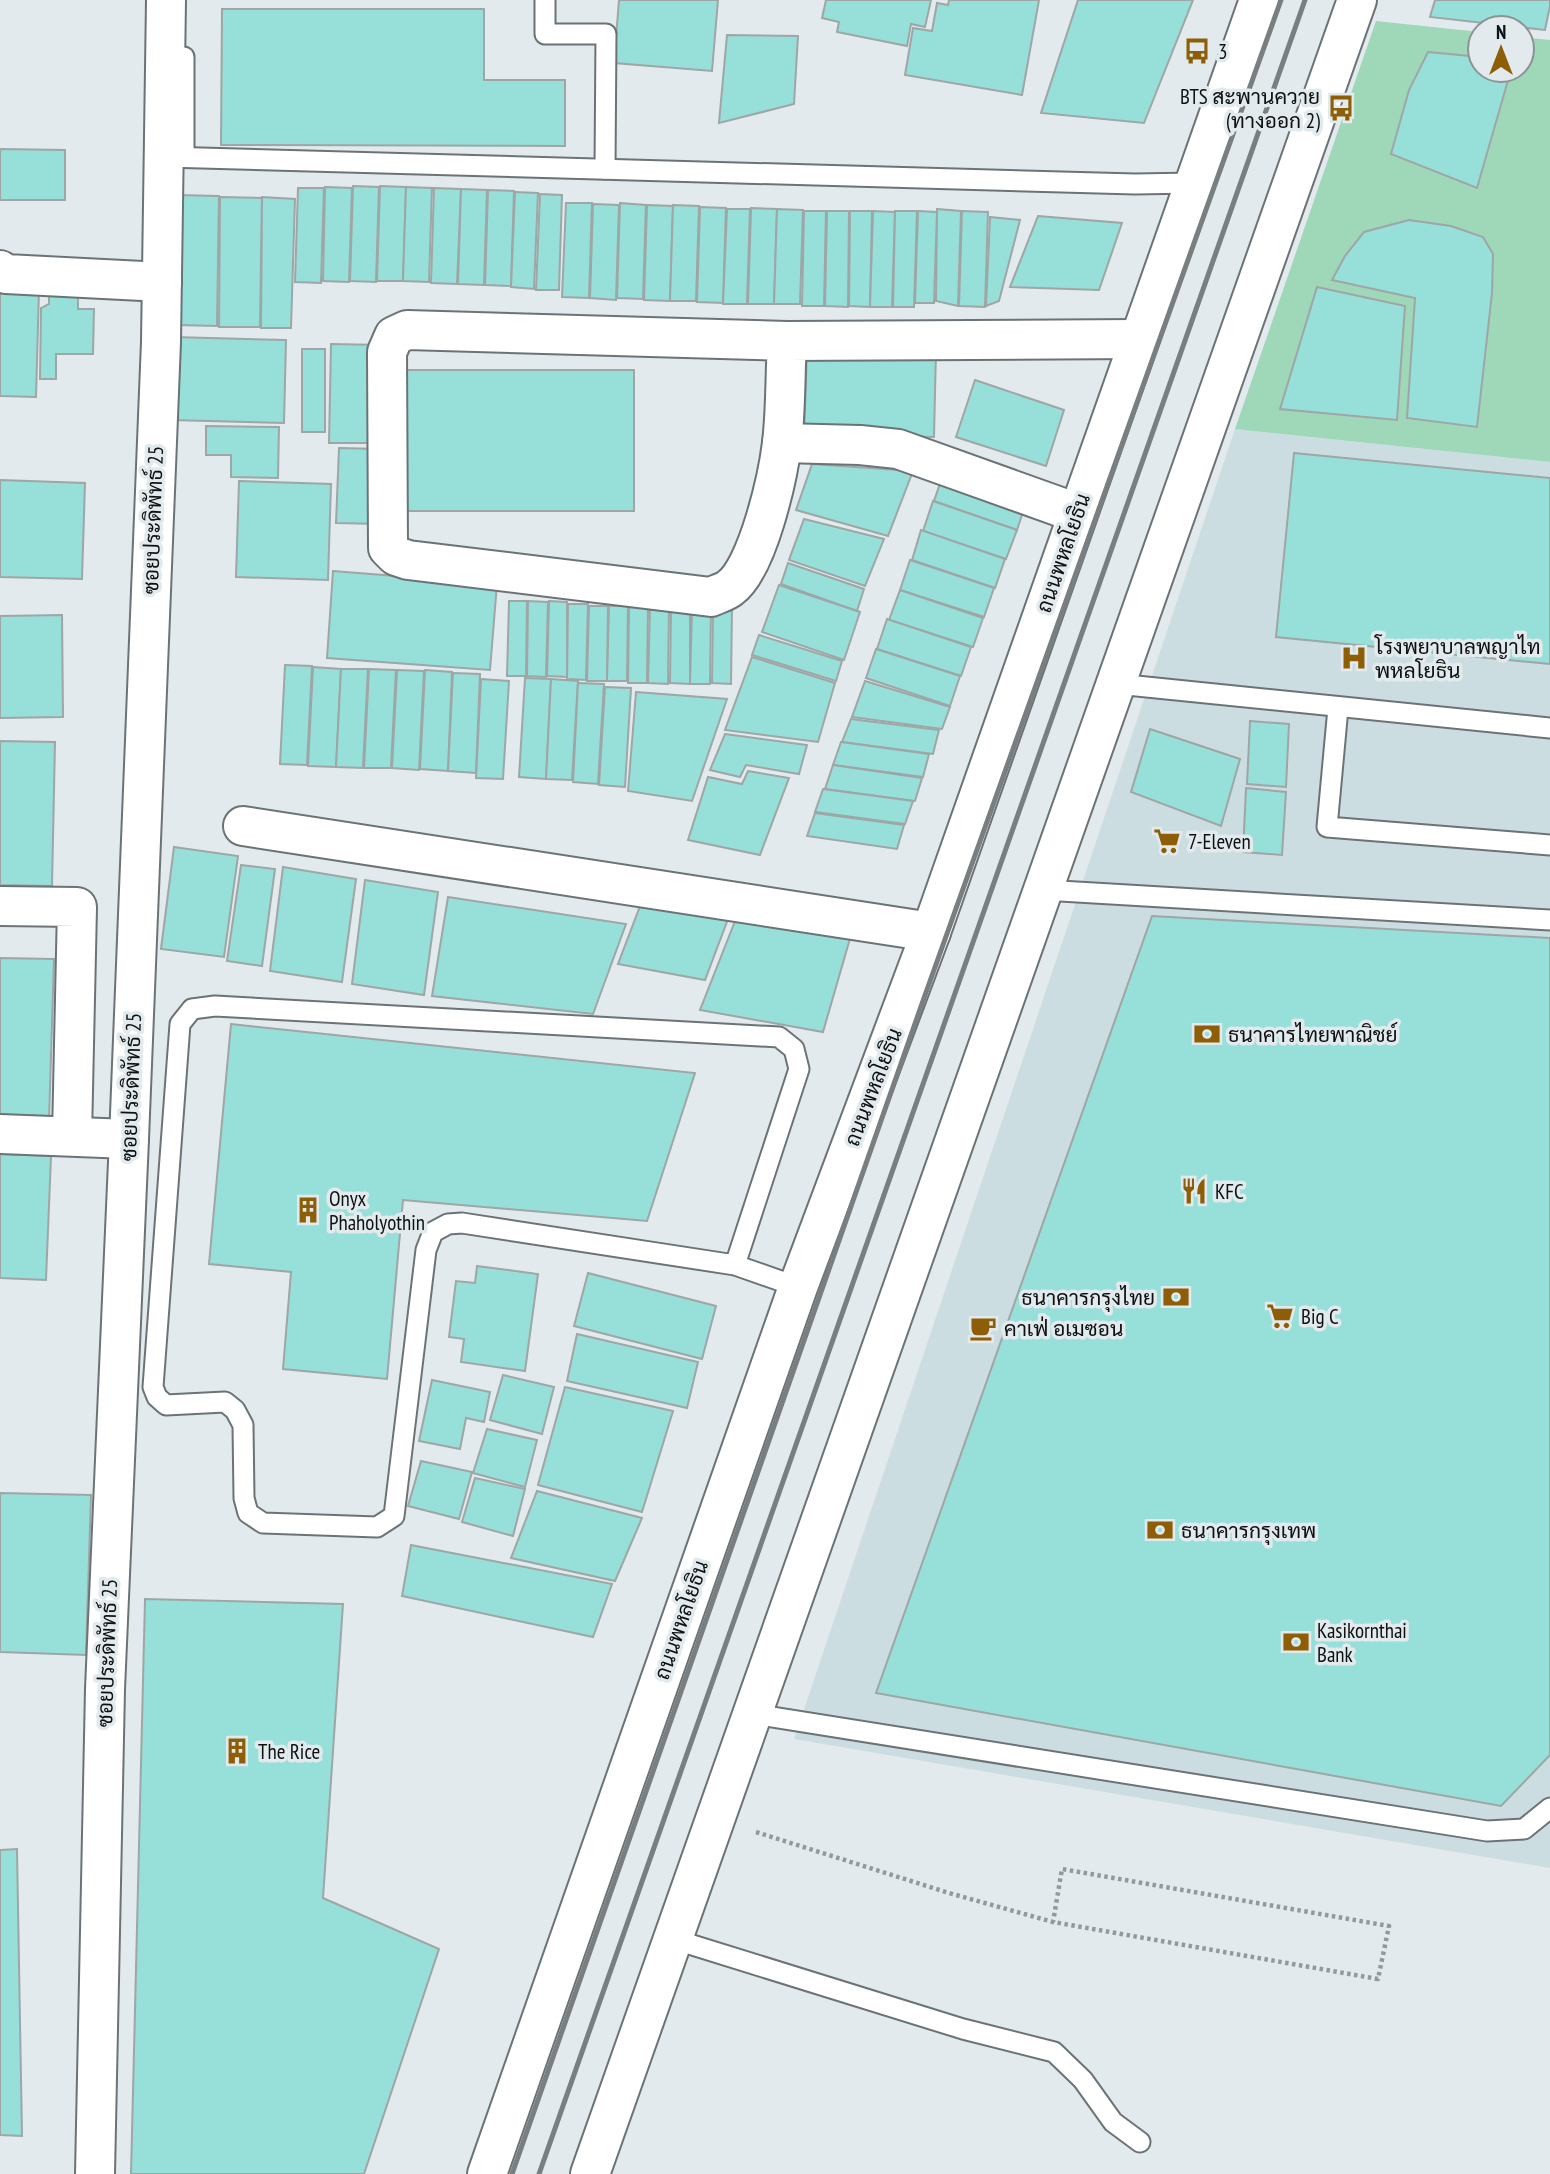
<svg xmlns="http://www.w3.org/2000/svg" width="1550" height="2174" font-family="'PT Sans Narrow',Sarabun,sans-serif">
  <rect width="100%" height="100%" fill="#e2eaed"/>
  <!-- built -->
  <polygon fill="#ccdde2" points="1235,429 1550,462 1550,1868 794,1739"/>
  <!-- green -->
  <polygon fill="#9fd7b9" points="1376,21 1480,32 1480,70 1522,70 1522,37 1550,40 1550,462 1235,429"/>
  <!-- building -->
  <g fill="#97dfd9" stroke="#9ea6a6" stroke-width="2">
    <polygon points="619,0 718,0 712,71 614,63"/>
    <polygon points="826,0 931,0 925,27 911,24 907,46 837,32 839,22 822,18"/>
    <polygon points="949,0 1039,0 1022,95 905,75 913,28 932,31 937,3 948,5"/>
    <polygon points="1078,0 1193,0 1144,123 1041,113"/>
    <polygon points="1435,0 1550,0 1550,6 1545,30 1430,17"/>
    <polygon points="222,9 484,9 484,80 565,80 565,146 221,145"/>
    <polygon points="727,35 798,36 794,104 719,123"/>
    <polygon points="1428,52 1480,57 1480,70 1511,70 1477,188 1391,154 1409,90"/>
    <polygon points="0,149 65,150 65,200 0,200"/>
    <polygon points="353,186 379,187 376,282 350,281"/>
    <polygon points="380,186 406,187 403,281 377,281"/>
    <polygon points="325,187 352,188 349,282 323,281"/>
    <polygon points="406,187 432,188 429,282 403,281"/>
    <polygon points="298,188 324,188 321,283 295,282"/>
    <polygon points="434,188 461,189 457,284 431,283"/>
    <polygon points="461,189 487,190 484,285 458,284"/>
    <polygon points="488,190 514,191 511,286 485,285"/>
    <polygon points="515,192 538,193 534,289 511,287"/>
    <polygon points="540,194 562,195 559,290 536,290"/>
    <polygon points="177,195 219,196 217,326 176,325"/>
    <polygon points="220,197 262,198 260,327 219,327"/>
    <polygon points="262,197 295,199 291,328 261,328"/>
    <polygon points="566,203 592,203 589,298 562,297"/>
    <polygon points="620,203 646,205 643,299 617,298"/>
    <polygon points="593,204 619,205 616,300 590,298"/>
    <polygon points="647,205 673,206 670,301 644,300"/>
    <polygon points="673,205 699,206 696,301 670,301"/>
    <polygon points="700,207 726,208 723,303 697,302"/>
    <polygon points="751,208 777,209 774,304 748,304"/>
    <polygon points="727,209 750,209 747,304 723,304"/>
    <polygon points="777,209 803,210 800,304 774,304"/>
    <polygon points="937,209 961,211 958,306 936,301"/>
    <polygon points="804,211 826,211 824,306 802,306"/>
    <polygon points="827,211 849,211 848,307 825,306"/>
    <polygon points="850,211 872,211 870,307 849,306"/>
    <polygon points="873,211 895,212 892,307 870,307"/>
    <polygon points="895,211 917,211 914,307 893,307"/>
    <polygon points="918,211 937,212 934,303 915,303"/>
    <polygon points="962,211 988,212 985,307 959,306"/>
    <polygon points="1038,216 1122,223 1099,290 1010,287"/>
    <polygon points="990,217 1020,220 999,301 986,306"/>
    <polygon points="1409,220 1451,226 1483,237 1493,254 1492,293 1477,427 1407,418 1415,298 1332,280 1345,256 1364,232"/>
    <polygon points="1317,287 1405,306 1397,420 1280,409"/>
    <polygon points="0,289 39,290 36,397 0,396"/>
    <polygon points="49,296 78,296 78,309 94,309 93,354 56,354 56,379 40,379 41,308 49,304"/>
    <polygon points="173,337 286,340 284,423 171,420"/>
    <polygon points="331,344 382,345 380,443 329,443"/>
    <polygon points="807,348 936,350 934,437 804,434"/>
    <rect x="302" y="349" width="23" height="83"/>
    <rect x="403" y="370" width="231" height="141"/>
    <polygon points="975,380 1064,410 1046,466 956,437"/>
    <polygon points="206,426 279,427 278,478 231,477 231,455 206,455"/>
    <polygon points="339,448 381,449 379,524 336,523"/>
    <polygon points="1294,453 1550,478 1550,664 1276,637"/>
    <polygon points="812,464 913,471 888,536 796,510"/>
    <polygon points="944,472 1027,500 1017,530 934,501"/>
    <polygon points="0,480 85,483 82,579 0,577"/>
    <polygon points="239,481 331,484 328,580 236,577"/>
    <polygon points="933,501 1017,530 1006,559 923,531"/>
    <polygon points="804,519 884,539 865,586 789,560"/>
    <polygon points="921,530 1005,559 995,588 912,560"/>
    <polygon points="910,560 994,588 984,617 900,590"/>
    <polygon points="788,563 864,589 857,611 781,584"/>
    <polygon points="333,571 497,584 490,670 327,658"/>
    <polygon points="779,585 860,612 844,660 762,632"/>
    <polygon points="900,590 983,618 973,647 889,620"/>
    <polygon points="509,601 527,601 526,676 507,676"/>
    <polygon points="528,601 548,602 546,677 527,676"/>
    <polygon points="549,601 567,602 567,677 547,676"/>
    <polygon points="568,604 588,604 586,680 567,679"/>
    <polygon points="589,606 608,606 607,681 587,681"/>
    <polygon points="609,606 628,606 627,681 607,681"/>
    <polygon points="629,607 648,608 647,683 628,683"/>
    <polygon points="650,608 669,608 668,684 648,683"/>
    <polygon points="671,608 690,608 690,684 670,683"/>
    <polygon points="692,608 711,608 710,684 690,684"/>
    <polygon points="713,608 732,608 731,684 712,683"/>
    <polygon points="62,615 63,717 0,718 0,616"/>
    <polygon points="887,619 971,647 961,676 877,649"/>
    <polygon points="759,635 842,661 836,681 752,655"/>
    <polygon points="876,649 960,676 950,706 866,678"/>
    <polygon points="752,657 835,683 818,742 725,730"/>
    <polygon points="285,665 312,666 307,765 280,764"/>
    <polygon points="313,667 341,669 336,767 308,766"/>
    <polygon points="341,669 368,669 363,768 336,767"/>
    <polygon points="369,669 396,670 391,768 364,768"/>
    <polygon points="397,670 424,671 419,770 392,768"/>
    <polygon points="425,670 452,672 448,771 420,769"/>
    <polygon points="453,673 480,674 476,773 448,771"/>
    <polygon points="525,678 551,679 546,779 519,777"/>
    <polygon points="481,679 509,681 503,779 476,778"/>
    <polygon points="551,679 578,681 572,780 546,779"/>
    <polygon points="865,681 950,707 942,729 852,717"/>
    <polygon points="578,683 604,684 598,784 573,782"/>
    <polygon points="605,687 631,688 625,787 599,785"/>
    <polygon points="636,692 727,699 692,801 628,791"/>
    <polygon points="851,719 939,730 933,754 842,742"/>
    <polygon points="1250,721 1289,724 1286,787 1247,784"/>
    <polygon points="1150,729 1240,759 1221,826 1131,792"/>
    <polygon points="725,734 807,745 799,774 746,765 740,777 710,770"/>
    <polygon points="0,741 55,742 52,886 0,885"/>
    <polygon points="841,742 929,754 923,777 833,765"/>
    <polygon points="833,765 922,778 915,801 825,789"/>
    <polygon points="748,771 789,778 760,855 688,840 708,777 742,784"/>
    <polygon points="1246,788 1286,792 1282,855 1243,852"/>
    <polygon points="823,789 913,801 905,824 815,812"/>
    <polygon points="815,813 904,825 897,849 807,836"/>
    <polygon points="174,847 238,856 224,957 161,949"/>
    <polygon points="241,865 275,869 262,966 227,961"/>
    <polygon points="283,867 356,879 342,982 270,971"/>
    <polygon points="365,880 438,892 424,995 352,984"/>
    <polygon points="448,897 626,924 593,1014 432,996"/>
    <polygon points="642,901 728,919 705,980 618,964"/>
    <polygon points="737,916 851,935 823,1032 700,1010"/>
    <polygon points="1152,916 1550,938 1550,1755 1501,1806 876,1693"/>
    <polygon points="0,958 54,959 49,1121 0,1119"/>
    <polygon points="231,1024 695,1073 647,1221 403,1200 387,1379 283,1369 291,1272 209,1264"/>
    <polygon points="0,1154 51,1156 46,1280 0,1278"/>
    <polygon points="477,1266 538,1274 525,1371 461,1362 464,1339 449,1337 456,1281 475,1283"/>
    <polygon points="588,1273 716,1306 702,1359 574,1326"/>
    <polygon points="577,1334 698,1362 687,1408 567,1381"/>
    <polygon points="503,1375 554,1387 542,1434 490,1420"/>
    <polygon points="432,1380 490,1392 484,1422 466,1418 460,1449 419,1441"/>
    <polygon points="565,1387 673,1411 642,1512 538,1485"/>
    <polygon points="487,1429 537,1440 525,1487 473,1473"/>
    <polygon points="421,1461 472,1472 459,1519 408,1506"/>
    <polygon points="475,1478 525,1489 513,1536 462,1522"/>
    <polygon points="537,1491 642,1518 615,1581 511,1558"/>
    <polygon points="0,1493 91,1495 86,1655 0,1652"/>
    <polygon points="411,1545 612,1584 593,1637 402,1596"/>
    <polygon points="145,1599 343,1604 323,1898 439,1949 364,2174 131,2174"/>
    <polygon points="17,1849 22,2136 0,2135 0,1850"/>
  </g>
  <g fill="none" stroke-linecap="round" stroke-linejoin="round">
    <!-- lane casing -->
    <g stroke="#6c7376" stroke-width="23">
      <g id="lane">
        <polyline points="545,0 545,34 606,34 605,169"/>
        <polyline points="165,157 1135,184 1194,183"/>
        <polyline points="184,157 184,57"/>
        <polyline points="1117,684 1550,728"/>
        <polyline points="1338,708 1327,827 1550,845"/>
        <polyline points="1043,890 1550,920"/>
        <polyline points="735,1265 799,1069 794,1049 779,1037 215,1006 192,1009 180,1024 153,1387 157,1397 166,1405 225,1402 235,1410 243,1425 244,1498 248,1513 263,1523 377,1527 394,1516 426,1250 433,1232 448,1224 462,1223 735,1265 798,1287"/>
        <polyline points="753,1714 1487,1831 1524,1829 1550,1808"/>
        <polyline points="673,1939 963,2029 1054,2052 1083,2080 1113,2122 1140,2142"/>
      </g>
    </g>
    <!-- street casing -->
    <g stroke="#6c7376" stroke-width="42">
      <g id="street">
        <polyline points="0,270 6,274 162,282"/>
        <path d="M787,341c-2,34 -1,68 -5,102 -4,33 -24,125 -52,145 -5,4 -13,6 -19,9l-303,-37 -12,-4 -8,-8 -1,-196 7,-16 13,-6 380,11 351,-2"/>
        <polyline points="782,443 860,445 898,449 1077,513"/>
        <polyline points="243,826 931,932"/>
        <polyline points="0,906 77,907 72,1136"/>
        <polyline points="0,1134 129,1139"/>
        <polyline points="95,2174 105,1689 129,1139 161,342 166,0"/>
      </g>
    </g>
    <!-- primary casing -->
    <g stroke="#6c7376" stroke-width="42">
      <g id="primary">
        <polyline points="487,2174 798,1287 931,932 1259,0"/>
        <polyline points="590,2174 1357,0"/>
      </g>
    </g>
    <!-- path -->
    <polyline stroke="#93999b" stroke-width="4.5" stroke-dasharray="3.5 3.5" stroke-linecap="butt" points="756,1832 949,1893 1053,1922 1378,1979 1389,1926 1062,1869 1053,1922"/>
    <!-- lane -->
    <use href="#lane" stroke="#fff" stroke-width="19"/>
    <!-- street -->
    <use href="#street" stroke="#fff" stroke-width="38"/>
    <!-- primary -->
    <use href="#primary" stroke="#fff" stroke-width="38"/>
    <!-- rail -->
    <g stroke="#797f80" stroke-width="5">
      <polyline points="512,2174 924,998 1281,0"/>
      <polyline points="539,2174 1305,0"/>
    </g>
  </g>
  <!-- icons -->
  <defs>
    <g id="bus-bare" transform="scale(2.1)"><path d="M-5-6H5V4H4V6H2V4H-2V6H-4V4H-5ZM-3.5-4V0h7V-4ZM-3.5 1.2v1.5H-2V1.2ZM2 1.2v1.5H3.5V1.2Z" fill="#8d5e06" stroke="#e2eaed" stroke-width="2.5" paint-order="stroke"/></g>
    <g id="hospital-bare" transform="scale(2.1)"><path d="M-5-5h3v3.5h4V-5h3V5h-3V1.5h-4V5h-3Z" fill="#8d5e06" stroke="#e2eaed" stroke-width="2.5" paint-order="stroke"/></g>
    <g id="supermarket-bare" transform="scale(2.1)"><path d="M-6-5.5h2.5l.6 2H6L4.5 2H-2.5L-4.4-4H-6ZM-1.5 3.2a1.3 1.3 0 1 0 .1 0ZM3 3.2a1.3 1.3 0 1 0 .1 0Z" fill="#8d5e06" stroke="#e2eaed" stroke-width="2.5" paint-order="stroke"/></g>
    <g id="bank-bare" transform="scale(2.1)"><path d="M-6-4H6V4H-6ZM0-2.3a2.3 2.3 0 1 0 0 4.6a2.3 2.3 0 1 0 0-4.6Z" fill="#8d5e06" stroke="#e2eaed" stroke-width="2.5" paint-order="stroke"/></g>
    <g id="restaurant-bare" transform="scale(2.1)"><path d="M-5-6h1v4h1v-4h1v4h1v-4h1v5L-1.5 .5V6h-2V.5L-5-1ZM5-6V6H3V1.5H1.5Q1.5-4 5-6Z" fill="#8d5e06" stroke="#e2eaed" stroke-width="2.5" paint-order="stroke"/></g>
    <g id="building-bare" transform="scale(2.1)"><path d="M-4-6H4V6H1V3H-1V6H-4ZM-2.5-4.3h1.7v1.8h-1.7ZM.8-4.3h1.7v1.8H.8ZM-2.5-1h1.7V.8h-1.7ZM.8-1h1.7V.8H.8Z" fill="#8d5e06" stroke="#e2eaed" stroke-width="2.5" paint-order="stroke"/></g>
    <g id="cafe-bare" transform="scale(2.1)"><path d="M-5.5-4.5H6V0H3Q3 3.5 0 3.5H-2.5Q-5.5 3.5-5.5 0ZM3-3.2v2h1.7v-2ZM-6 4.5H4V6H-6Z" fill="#8d5e06" stroke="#e2eaed" stroke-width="2.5" paint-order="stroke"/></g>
  </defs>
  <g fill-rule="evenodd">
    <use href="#bus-bare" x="1197" y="51"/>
    <use href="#bus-bare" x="1341" y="108"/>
    <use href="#hospital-bare" x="1354" y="658"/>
    <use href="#supermarket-bare" x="1167" y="841"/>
    <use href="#bank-bare" x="1207" y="1034"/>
    <use href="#restaurant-bare" x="1194" y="1191"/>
    <use href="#building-bare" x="308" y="1210"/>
    <use href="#bank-bare" x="1176" y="1297"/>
    <use href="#supermarket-bare" x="1280" y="1316"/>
    <use href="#cafe-bare" x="983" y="1328"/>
    <use href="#bank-bare" x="1160" y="1530"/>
    <use href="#bank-bare" x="1296" y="1642"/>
    <use href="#building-bare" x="237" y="1751"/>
  </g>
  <g text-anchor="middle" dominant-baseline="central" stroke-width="7" stroke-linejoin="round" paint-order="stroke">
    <!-- poi labels -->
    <g font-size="21" fill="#0e1111" stroke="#e2eaed" text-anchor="start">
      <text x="1218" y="51">3</text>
      <text x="1320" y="96" text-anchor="end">BTS สะพานควาย<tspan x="1320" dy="24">(ทางออก 2)</tspan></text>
      <text x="1375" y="646">โรงพยาบาลพญาไท<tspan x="1375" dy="24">พหลโยธิน</tspan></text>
      <text x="1188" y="841">7-Eleven</text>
      <text x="1228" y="1034">ธนาคารไทยพาณิชย์</text>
      <text x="1215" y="1191">KFC</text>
      <text x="329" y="1198">Onyx<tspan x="329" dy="24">Phaholyothin</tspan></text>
      <text x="1155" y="1297" text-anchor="end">ธนาคารกรุงไทย</text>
      <text x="1301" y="1316">Big C</text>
      <text x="1004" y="1328">คาเฟ่ อเมซอน</text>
      <text x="1181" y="1530">ธนาคารกรุงเทพ</text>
      <text x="1317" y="1630">Kasikornthai<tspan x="1317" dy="24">Bank</tspan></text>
      <text x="258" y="1751">The Rice</text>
    </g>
    <!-- street labels -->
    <g font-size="21" fill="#0e1111" stroke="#e2eaed">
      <text transform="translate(153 520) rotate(-88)">ซอยประดิพัทธ์ 25</text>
      <text transform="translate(1063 553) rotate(-71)">ถนนพหลโยธิน</text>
      <text transform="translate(131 1087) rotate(-88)">ซอยประดิพัทธ์ 25</text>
      <text transform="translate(873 1087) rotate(-69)">ถนนพหลโยธิน</text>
      <text transform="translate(681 1620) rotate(-71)">ถนนพหลโยธิน</text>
      <text transform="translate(107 1653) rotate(-88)">ซอยประดิพัทธ์ 25</text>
    </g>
  </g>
  <!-- north arrow -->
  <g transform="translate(1501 49)"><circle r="33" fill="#e2eaed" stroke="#8d9395" stroke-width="2"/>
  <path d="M0-5L12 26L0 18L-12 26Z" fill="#8d5e06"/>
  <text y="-10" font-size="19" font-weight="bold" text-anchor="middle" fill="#0e1111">N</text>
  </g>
</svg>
